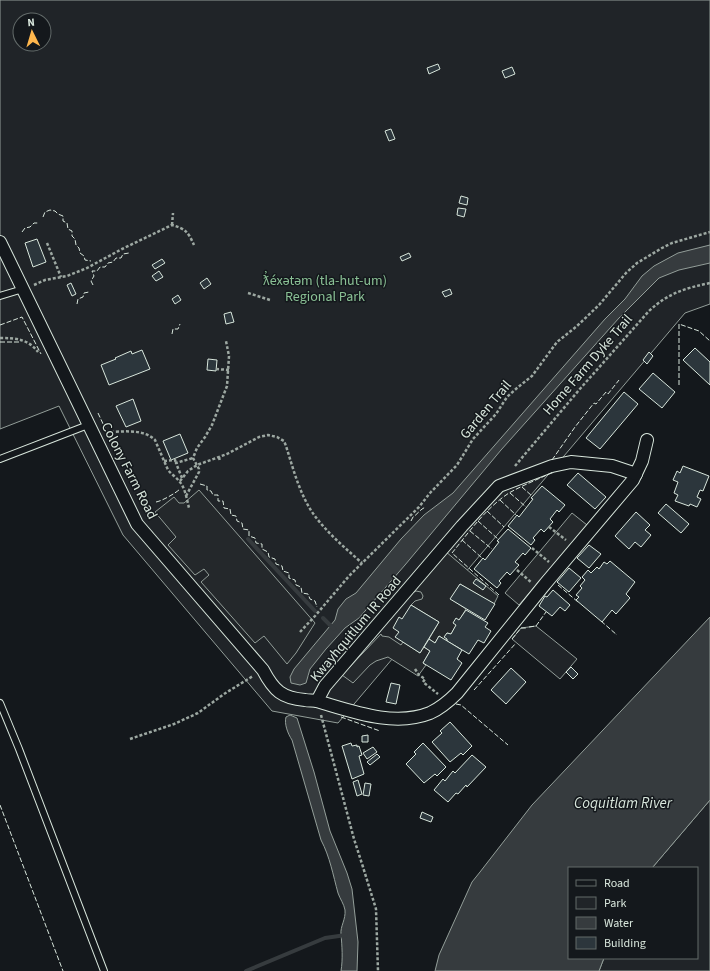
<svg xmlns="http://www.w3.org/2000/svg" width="710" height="971" font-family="'Source Sans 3',sans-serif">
  <rect width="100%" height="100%" fill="#14181c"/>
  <!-- green -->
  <g fill="#202428" stroke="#939e99" fill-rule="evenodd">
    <path d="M0,0h710v304l-25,9 -347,410 -66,-12 -149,-176 -64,-129 -59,23zM20,20h24v24h-24z"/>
    <polygon points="536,626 577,659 560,679 512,639 521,628"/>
    <polygon points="710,800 710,971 599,971 604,958 697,958 697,868 652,868"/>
  </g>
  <!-- parking -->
  <g fill="#24282b" stroke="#939e99">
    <polygon points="199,490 315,623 296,653 287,664 264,636 255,643 201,582 209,575 204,569 195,575 168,545 176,537 155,512 174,497 179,503 184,503"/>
    <polygon points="572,513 587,525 519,605 505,593"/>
    <polygon points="445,551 498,596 494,604 460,584 451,599 466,609 451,634 447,633 445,637 447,639 447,641 439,636 435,643 429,639 439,622 411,605 415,601 422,599 423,596 421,592 416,591 410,594"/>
    <polygon points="381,634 382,636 389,637 401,645 403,642 420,653 424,647 430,651 423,663 426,665 418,676 388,657 376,661 370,665 353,683 342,675"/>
  </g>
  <!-- water -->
  <g fill="#363b3e" stroke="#939e99">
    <polygon points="710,245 710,263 679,270 659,278 619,318 501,450 405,565 359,618 345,628 326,649 310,669 306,683 300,685 291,683 290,677 294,669 335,620 338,609 346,599 356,593 401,539 424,515 453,493 605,319 625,299 642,276 654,266 678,253"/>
    <polygon points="710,617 710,800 652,868 569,868 569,958 604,958 599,971 435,971 439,955 472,882 480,872 532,805"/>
    <path d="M290,715l7,3 17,54 16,59 17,42 5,16 6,53 -1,29h-16c2,-12 1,-25 0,-37 -1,-7 5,-15 4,-24 -1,-6 -5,-11 -7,-17 -5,-18 -8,-36 -17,-53l-29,-100c-4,-6 -8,-16 -6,-23z"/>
  </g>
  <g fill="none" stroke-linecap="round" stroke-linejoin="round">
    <!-- stream -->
    <g stroke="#363b3e" stroke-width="4">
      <polyline points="248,539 315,611"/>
      <polyline points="323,618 334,629"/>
      <polyline points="246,971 325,938 346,935"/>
    </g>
  </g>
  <!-- building -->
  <g fill="#2c363c" stroke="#d8e6dc">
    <polygon points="438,64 440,69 429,74 427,68"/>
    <polygon points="512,67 515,74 505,78 502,71"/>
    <polygon points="391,129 395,139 389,141 385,131"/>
    <polygon points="461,196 468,198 467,205 459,203"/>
    <polygon points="458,208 466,209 464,217 457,215"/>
    <polygon points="37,239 46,262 33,267 25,243"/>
    <polygon points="409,253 411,257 402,261 400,257"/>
    <polygon points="162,259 165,263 155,269 152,265"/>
    <polygon points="159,271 163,277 156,281 152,276"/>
    <polygon points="207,278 211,284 204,289 200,283"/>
    <polygon points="71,283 76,294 72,296 67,285"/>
    <polygon points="450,289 452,294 445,297 442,292"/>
    <polygon points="178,295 181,300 175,304 172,299"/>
    <polygon points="231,312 234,322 226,324 224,314"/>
    <polygon points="695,348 710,362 710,385 683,360"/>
    <polygon points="142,350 150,369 109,385 101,365 116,359 115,358 131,351 132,354"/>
    <polygon points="649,352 653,356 647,364 643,360"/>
    <polygon points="208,359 217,360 216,371 207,370"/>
    <polygon points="653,373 675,392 662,408 639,389"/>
    <polygon points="624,392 638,404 600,449 586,438"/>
    <polygon points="133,399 141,421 126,427 116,406"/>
    <polygon points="180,434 188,453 171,460 163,441"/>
    <polygon points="683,466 709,476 703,491 700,490 697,497 701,499 697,507 690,504 689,506 675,501 678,495 674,493 678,482 673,480 677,471 680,473"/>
    <polygon points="578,473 606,497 595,509 567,485"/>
    <polygon points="542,486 565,505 559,512 557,510 550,519 553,522 544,532 541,529 533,538 535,540 531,545 508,526 517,515 519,517 533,499 531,498"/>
    <polygon points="666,504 689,524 681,533 658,513"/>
    <polygon points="636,512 650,525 645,530 651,535 641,547 635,542 629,549 615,536"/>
    <polygon points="508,529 531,548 525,555 523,553 515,562 519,565 510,575 507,572 499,581 501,583 497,588 474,569 483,558 485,560 499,542 497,541"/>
    <polygon points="589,545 601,554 589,568 577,558"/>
    <polygon points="610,561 635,582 626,594 630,598 616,614 612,610 602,622 576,600 579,597 576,595 582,588 580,586 585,580 582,577 588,570 591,573 597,567 599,569 604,562 607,564"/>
    <polygon points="569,568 581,578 569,592 557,582"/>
    <polygon points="476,579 486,586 483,590 473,583"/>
    <polygon points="460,584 495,604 485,620 450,599"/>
    <polygon points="553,590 570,605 565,611 560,607 552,616 539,606 545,596 547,597"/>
    <polygon points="411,605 439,622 420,653 395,637 399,632 393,628 399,617 402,619"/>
    <polygon points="466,610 488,623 485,627 491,631 484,643 478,640 469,654 447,641 447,639 444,637 447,633 451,634 456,625 453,623 456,618 459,620"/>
    <polygon points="439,636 462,650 457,659 462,663 451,680 423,663 430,651 424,647 429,639 435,643"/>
    <polygon points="571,667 578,674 573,679 566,672"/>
    <polygon points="511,668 526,682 506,704 491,690"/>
    <polygon points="391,683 400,685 396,704 386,702"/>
    <polygon points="450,722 472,746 463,755 461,753 450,762 432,742 442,733 440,731"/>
    <polygon points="368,735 368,742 362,742 362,736"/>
    <polygon points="351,743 352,746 357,745 357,747 359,746 362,755 359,756 364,774 352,779 342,746"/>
    <polygon points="423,743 446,767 437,776 435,774 424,783 406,764 416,754 414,752"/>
    <polygon points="373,747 377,752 367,759 363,753"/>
    <polygon points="377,754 380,757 370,765 367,762"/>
    <polygon points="472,755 486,767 467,787 466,785 458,794 456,793 448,802 434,790 443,779 445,781 453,771 455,773"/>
    <polygon points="358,780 362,794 357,796 353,782"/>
    <polygon points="365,783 371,784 369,796 363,795"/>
    <polygon points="422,812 433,817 431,822 420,818"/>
  </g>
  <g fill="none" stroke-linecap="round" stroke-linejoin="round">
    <!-- service casing -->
    <g stroke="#d8e6dc" stroke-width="8">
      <g id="service">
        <polyline points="0,296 23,289"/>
        <polyline points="0,459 88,425"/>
        <polyline points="0,703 19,749 104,971"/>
      </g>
    </g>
    <!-- minor casing -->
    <g stroke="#d8e6dc" stroke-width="14">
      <g id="minor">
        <path d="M0,242l137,282 126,146c11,21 19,28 42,30 5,1 10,0 15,2 34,10 75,25 110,11 11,-5 19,-12 27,-20l88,-109 88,-104 9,-19 5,-21"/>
        <polyline points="317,701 325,686 462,526 499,486 552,466 571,462 612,466 636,474"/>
      </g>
    </g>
    <!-- path -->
    <g stroke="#9da8a2" stroke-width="2.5" stroke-dasharray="3 2" stroke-linecap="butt">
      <polyline points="172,225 173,213"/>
      <polyline points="47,243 61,277"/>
      <path d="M34,285l11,-5 22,-4 20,-8 35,-19 50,-24c14,4 16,7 22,20"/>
      <polyline points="248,293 270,300"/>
      <path d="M0,338c16,0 28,1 38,14"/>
      <polyline points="216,369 229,370"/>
      <path d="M106,432c15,0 37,-4 49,8l13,30c3,4 8,7 11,11 6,6 8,19 10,27"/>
      <polyline points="219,457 220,462"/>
      <polyline points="164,461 175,460 176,463"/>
      <path d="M515,466l64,-76 70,-79c19,-18 37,-23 61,-28"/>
      <polyline points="182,478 176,463 193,458"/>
      <path d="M180,481l8,-10 9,-6 30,-11 32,-17 9,-2 9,2 7,4 2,5c7,22 13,46 26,66 14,20 32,35 50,51"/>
      <polyline points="186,496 199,472 199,469 193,458 197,448 205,437 212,425 227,386 229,356 226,341"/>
      <polyline points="549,527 566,540"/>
      <polyline points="532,548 549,562"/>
      <polyline points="517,570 532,583"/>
      <polyline points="300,632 315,616 349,576 419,507 430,493 457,465 473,439 496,414 507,397 517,388 532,376 557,342 577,326 599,305 626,273 637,263 662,248 672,243 710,232"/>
      <polyline points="415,669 419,675 425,679 423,682 438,694"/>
      <polyline points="321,715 354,839 363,867 376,909 378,971"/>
      <polyline points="130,739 174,724 198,713 224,694 253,676"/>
    </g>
    <!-- service -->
    <use href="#service" stroke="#14181c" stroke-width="6"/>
    <!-- minor -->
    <use href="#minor" stroke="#14181c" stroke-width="12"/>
    <!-- fence -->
    <g stroke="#d8e6dc" stroke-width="1" stroke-dasharray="5 2" stroke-linecap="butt">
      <polyline points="43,217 45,212 50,210 55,211 58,214 63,216 63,221 67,223 68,229 72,231 72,236 75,239 76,245 79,248 80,253 84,256 85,260 91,261"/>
      <polyline points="22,232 25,228 30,227 34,223 39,223"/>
      <polyline points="93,285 91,281 94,276 92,271 97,271 100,267 105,267 108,263 113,262 116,258 121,258 123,254 129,253"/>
      <polyline points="77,304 78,299 83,297 84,293 89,292"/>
      <polyline points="0,325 22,317 41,354"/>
      <polyline points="172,334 173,329 178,329 180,324"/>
      <polyline points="0,342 21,342"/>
      <polyline points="679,385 679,324 699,331 710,341"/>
      <polyline points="98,413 105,428"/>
      <polyline points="552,460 575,427 594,403 596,404 606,392 608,394 619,380"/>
      <polyline points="200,484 207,486 207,490 211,491 213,495 218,495 218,501 223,501 224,508 230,509 231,515 236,516 237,521 242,523 243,529 249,530 249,536 255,538 256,543 262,544 262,549 268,552 269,557 275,559 276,564 282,566 283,571 289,573 289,578 295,580 296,585 301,587 302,593 308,594 310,599 315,601 317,607"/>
      <polyline points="522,487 532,496"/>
      <polyline points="510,493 526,507"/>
      <polyline points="500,500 516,515"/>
      <path d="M156,502c6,-1 20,-9 24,-13"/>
      <polyline points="487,511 504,527"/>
      <path d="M411,521l2,-4c5,-3 7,-8 13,-10"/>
      <polyline points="478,521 498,539"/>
      <polyline points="470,531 492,549"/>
      <polyline points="462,540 482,558"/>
      <polyline points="558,585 578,602"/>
      <path d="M499,595l-47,-42c17,-21 34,-45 57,-60 14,-8 30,-14 44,-21"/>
      <polyline points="601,621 617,635"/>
      <polyline points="529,627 536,626 546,612"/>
      <polyline points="512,639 521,628 526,628"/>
      <polyline points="474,690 516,643"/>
      <polyline points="456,704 461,705 508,745"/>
      <polyline points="341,717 380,731"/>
      <polyline points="0,805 63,971"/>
    </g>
  </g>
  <g text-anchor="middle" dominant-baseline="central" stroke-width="3" stroke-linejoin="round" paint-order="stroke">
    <!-- park labels -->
    <g font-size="14" fill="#8ac095" stroke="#14181c">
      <text x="325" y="281">ƛ̓éxətəm (tla-hut-um)<tspan x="325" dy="16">Regional Park</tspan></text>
    </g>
    <!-- street labels -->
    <g font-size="14" fill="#d8e6dc" stroke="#14181c">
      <text transform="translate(588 365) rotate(-49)">Home Farm Dyke Trail</text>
      <text transform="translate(486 410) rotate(-50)">Garden Trail</text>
      <text transform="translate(129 471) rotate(63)">Colony Farm Road</text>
      <text transform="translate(356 629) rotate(-50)">Kwayhquitlum IR Road</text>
    </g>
    <!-- water labels -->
    <g font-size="15" font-style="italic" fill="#d8e6dc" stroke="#14181c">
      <text x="623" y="803">Coquitlam River</text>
    </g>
  </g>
  <!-- legend -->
  <rect x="568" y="867" width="130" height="92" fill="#14181c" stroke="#626a69"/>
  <rect x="576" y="880" width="20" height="6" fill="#14181c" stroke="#626a69"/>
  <text x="604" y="887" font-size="12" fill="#d8e6dc">Road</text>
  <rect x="576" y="897" width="20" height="12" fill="#202428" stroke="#626a69"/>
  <text x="604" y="907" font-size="12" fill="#d8e6dc">Park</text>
  <rect x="576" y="917" width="20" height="12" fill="#363b3e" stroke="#626a69"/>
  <text x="604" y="927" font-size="12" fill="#d8e6dc">Water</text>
  <rect x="576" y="937" width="20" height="12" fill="#2c363c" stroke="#626a69"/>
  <text x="604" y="947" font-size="12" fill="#d8e6dc">Building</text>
  <!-- north arrow -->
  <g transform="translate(32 32) rotate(355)"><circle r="19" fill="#14181c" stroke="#626a69"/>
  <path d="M0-3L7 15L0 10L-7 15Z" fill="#ffb74d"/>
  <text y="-6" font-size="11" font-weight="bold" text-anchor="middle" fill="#d8e6dc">N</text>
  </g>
</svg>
